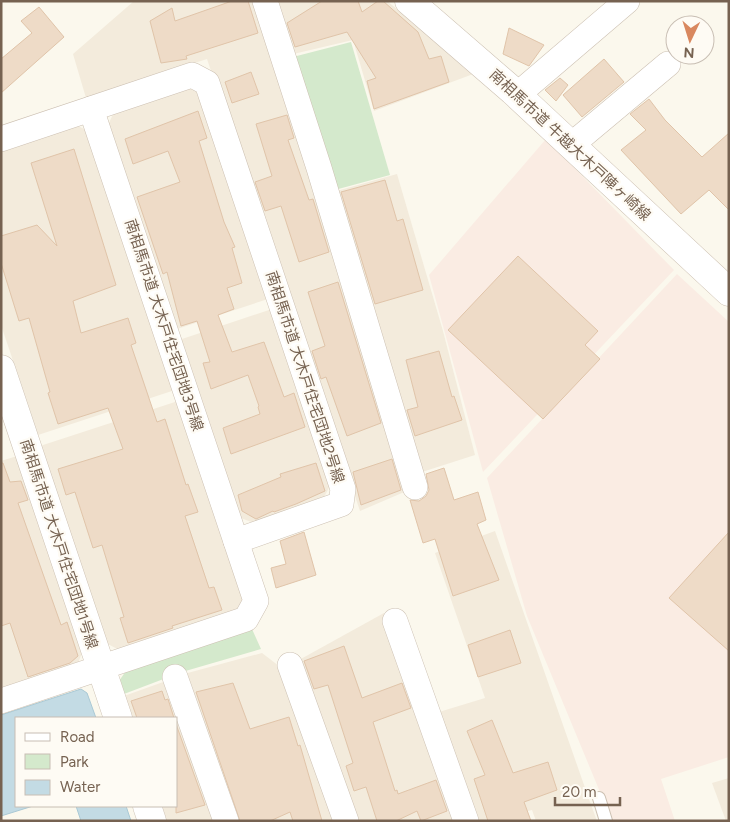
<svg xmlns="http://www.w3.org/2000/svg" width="730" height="822" font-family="Figtree,'Noto Sans JP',sans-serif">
  <rect width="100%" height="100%" fill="#fbf8ed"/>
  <!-- residential -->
  <g fill="#f3ebdc">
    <polygon points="134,1 257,1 409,490 360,511 207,59 86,98 73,54"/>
    <polygon points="270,1 387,1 476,73 374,111 353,40 289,55"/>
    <polygon points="184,86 200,94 268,299 174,330 108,125 115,110"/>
    <polygon points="74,124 88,131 175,390 38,435 1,325 1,149"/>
    <polygon points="397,174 443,331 475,455 419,473 333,192"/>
    <polygon points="272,309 331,484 322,501 254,523 238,517 179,340"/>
    <polygon points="178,401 244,597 236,613 121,651 106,643 40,446"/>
    <polygon points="17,456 83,650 77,666 1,690 1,461"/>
    <polygon points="495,531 590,802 597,821 536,821 532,810 485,821 477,821 439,712 485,698 435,553"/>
    <polygon points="384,613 421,716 457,821 357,821 299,660"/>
    <polygon points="262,653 279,666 338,821 237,821 184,674"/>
    <polygon points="166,681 215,821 166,821 160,806 176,806 176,718 131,718 124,696"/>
    <polygon points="729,778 729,821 726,821 712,783"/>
  </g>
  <!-- commercial -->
  <g fill="#faece3">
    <polygon points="546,139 674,270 483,472 429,275"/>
    <polygon points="677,274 729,322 729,757 661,779 675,821 612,821 527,616 487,478"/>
  </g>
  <!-- green -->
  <g fill="#d4e9cc">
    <polygon points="351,42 390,175 331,191 289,58"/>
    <polygon points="252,629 261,649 182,672 124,694 119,681 128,668"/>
  </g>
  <!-- water -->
  <g fill="#c3dbe4" stroke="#aac9d5">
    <polygon points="81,689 87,693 96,718 16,718 16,806 33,806 1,816 1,715"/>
    <polygon points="76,806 126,806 131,821 81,821"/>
  </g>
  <!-- building -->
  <g fill="#eedbc7" stroke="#e0c4a9">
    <polygon points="232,1 248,1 258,33 186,56 187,59 161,63 150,21 172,8 175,21"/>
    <polygon points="322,1 358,1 362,12 378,1 383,1 418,32 429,59 441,56 449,82 374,109 367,81 376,78 347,32 295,47 287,23"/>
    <polygon points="39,7 64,37 1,93 1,59 32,33 21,21"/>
    <polygon points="509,28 544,45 529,66 503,54"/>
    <polygon points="604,59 624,82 582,117 563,95"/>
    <polygon points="251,72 259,94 232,103 225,82"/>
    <polygon points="560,78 568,85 556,101 545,90"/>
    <polygon points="649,99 665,120 702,157 729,133 729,210 709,190 681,214 621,150 646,130 630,114"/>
    <polygon points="198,111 207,138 199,141 224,222 235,247 232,248 242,283 227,288 234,309 218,315 232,352 264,342 284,397 294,393 305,427 231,454 223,428 260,414 258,407 259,406 248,375 211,389 203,363 210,362 197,321 181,326 167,272 163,274 137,197 180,182 168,151 133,164 125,139"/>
    <polygon points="287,115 294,138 288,140 309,200 313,199 329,252 299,262 281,206 265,211 255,182 272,176 256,124"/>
    <polygon points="74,149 116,285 73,301 81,333 128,318 136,343 131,345 157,422 165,419 186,485 188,484 198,512 185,516 209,588 214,587 222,610 172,626 173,628 128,643 120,618 124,617 102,545 93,548 75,492 66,495 58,469 123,449 108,408 58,424 48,393 50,392 29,318 19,321 1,263 1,236 37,225 57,246 31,163"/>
    <polygon points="385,180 397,221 403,219 423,290 375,304 341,192"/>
    <polygon points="518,256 598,331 585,345 600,359 543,419 448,330"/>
    <polygon points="338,282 381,423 347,436 326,377 321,379 312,351 325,346 308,292"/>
    <polygon points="439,351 452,397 454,396 462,420 415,436 407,410 418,407 406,360"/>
    <polygon points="392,459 401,490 361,505 353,472"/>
    <polygon points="1,463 3,463 10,482 21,481 28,500 18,503 61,625 67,622 78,656 70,663 28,677 10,623 1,626"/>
    <polygon points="316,463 325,491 296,504 274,512 273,511 256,519 242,511 238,495 281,477 280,474"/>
    <polygon points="444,468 454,500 478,492 486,520 477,524 499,580 453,596 435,539 423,543 410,500 419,501 426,496 429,490 426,474"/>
    <polygon points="304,532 316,575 276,588 271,568 286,564 280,541"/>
    <polygon points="729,532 729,651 669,598"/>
    <polygon points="510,630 521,663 478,677 468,645"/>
    <polygon points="344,646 362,698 402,683 411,708 373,722 395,791 397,790 398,794 436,780 447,811 421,821 417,811 396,821 377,821 366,787 354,791 346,766 353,763 328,685 314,689 304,661"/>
    <polygon points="233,683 250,729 289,717 298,746 300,745 322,821 293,821 290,812 270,821 240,821 196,692"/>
    <polygon points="162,691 165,700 168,699 174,718 137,718 131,701"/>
    <polygon points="492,720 513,773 548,762 557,790 524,802 531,821 488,821 474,779 485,775 467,731"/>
    <polygon points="176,724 205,805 176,813"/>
  </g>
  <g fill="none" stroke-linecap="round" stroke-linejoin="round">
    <!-- service casing -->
    <g stroke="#cdc1b3" stroke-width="14">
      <polyline id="service" points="599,798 606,821"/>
    </g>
    <!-- minor casing -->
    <g stroke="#cdc1b3" stroke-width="26">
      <g id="minor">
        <polyline points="265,1 319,168 415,487"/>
        <polyline points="517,95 627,1"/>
        <polyline points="1,139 192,75 207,83 343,489 341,504 236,541"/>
        <polyline points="573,146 582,136 668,64"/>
        <polyline points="395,621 466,821"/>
        <polyline points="290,665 346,821"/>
        <polyline points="175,677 226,821"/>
        <polyline points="1,701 246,619 256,601 91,109"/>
      </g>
    </g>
    <!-- tertiary casing -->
    <g stroke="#cdc1b3" stroke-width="29">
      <g id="tertiary">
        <polyline points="409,1 513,91 729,292"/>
        <polyline points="1,369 118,718"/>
        <polyline points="147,806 152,821"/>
      </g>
    </g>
    <!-- service -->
    <use href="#service" stroke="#fff" stroke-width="12"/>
    <!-- minor -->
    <use href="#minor" stroke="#fff" stroke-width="25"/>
    <!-- tertiary -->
    <use href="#tertiary" stroke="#fff" stroke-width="28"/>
  </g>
  <g text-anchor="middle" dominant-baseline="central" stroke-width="4.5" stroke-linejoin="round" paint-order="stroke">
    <!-- street labels -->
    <g font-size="15" fill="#766251" stroke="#fefbf4">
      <text transform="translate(570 145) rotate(43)">南相馬市道 牛越大木戸陣ヶ崎線</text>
      <text transform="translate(164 325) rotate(72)">南相馬市道 大木戸住宅団地3号線</text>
      <text transform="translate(305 377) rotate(72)">南相馬市道 大木戸住宅団地2号線</text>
      <text transform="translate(59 544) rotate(72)">南相馬市道 大木戸住宅団地1号線</text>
    </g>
  </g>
  <!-- border -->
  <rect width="730" height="822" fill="none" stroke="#766251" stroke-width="5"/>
  <!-- legend -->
  <rect x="15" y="717" width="162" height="90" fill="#fefbf4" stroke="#c8beb3"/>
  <rect x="25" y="733" width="25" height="8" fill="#ffffff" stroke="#c8beb3"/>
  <text x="60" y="742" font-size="15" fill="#766251">Road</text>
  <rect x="25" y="754" width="25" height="15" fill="#d4e9cc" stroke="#c8beb3"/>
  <text x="60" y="767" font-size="15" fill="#766251">Park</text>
  <rect x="25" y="780" width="25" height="15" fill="#c3dbe4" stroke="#c8beb3"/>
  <text x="60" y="792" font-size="15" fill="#766251">Water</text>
  <!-- north arrow -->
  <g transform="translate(690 40) rotate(184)"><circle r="24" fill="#fefbf4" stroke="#c8beb3"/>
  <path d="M0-4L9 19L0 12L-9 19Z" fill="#d9885f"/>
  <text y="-8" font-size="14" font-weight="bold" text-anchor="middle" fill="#766251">N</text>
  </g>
  <!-- scale -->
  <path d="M555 797v8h65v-8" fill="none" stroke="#766251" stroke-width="2.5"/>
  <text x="562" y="797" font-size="15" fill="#766251" stroke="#fefbf4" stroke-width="4" paint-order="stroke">20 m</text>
</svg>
